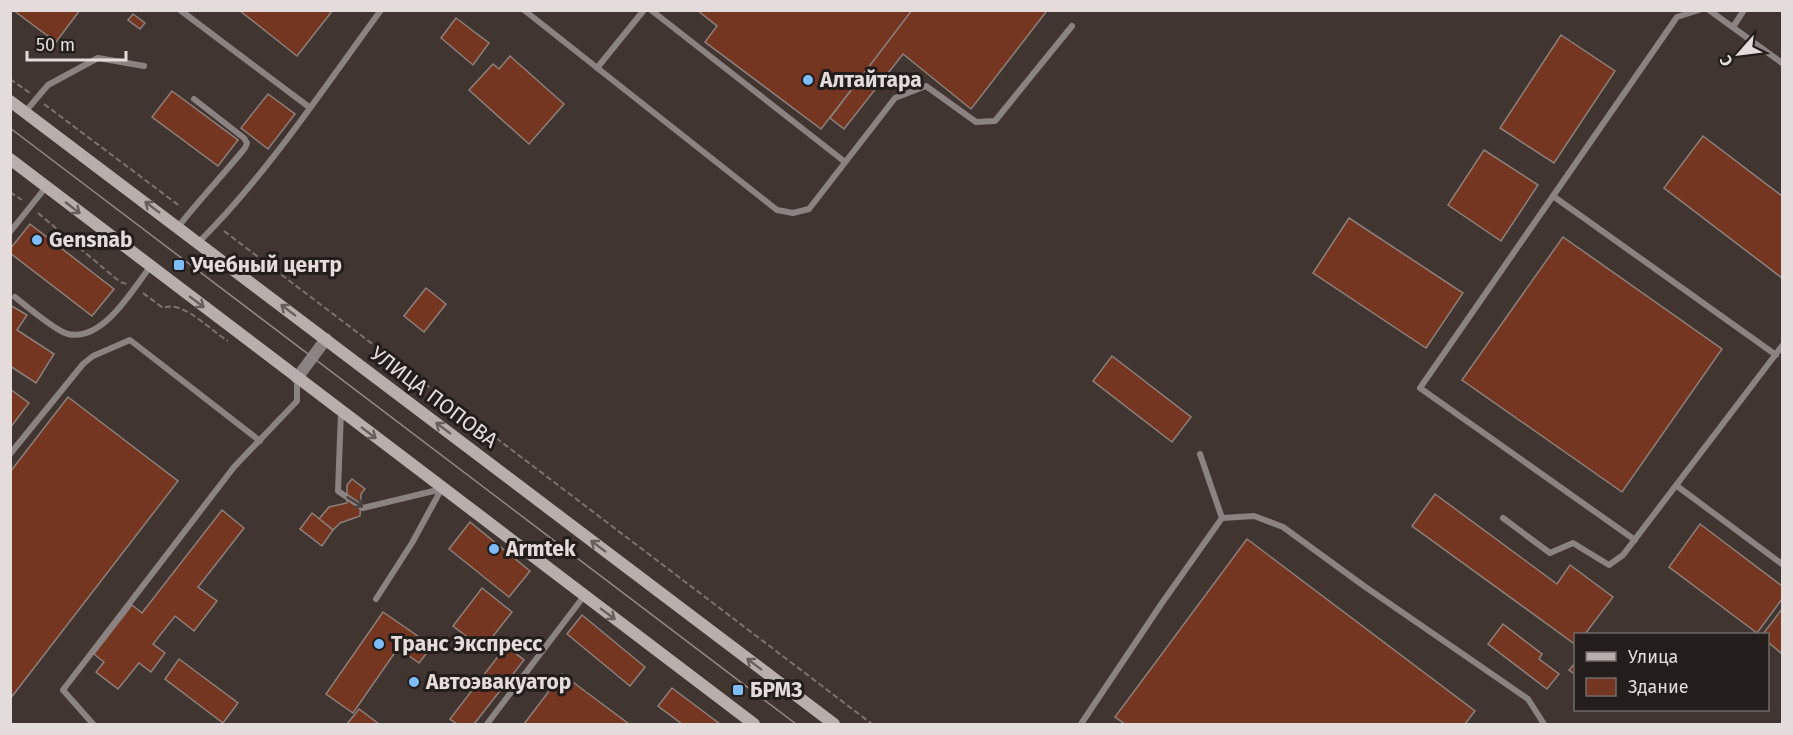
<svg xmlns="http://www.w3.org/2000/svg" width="1793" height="735" font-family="'Fira Sans',sans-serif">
  <rect width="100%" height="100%" fill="#403531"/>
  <!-- building -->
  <g fill="#743521" stroke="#8d807b" stroke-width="1.5">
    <polygon points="13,10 80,10 56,42"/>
    <polygon points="239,10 333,10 297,56"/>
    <polygon points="697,10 913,10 821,129 705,42 717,26"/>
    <polygon points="912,10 1043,10 1046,12 971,109 903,54 844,129 830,118"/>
    <polygon points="133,14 145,23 140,29 128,20"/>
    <polygon points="456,18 489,43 473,65 441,38"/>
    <polygon points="1561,35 1615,71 1554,163 1500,128"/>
    <polygon points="510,56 564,104 529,144 469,90 493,64 499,69"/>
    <polygon points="172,91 238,140 218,166 152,117"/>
    <polygon points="268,94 295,114 268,149 241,128"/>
    <polygon points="1703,136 1782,196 1782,278 1664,188"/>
    <polygon points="1484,150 1538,185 1501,241 1448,205"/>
    <polygon points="1349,218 1463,293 1426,348 1313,273"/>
    <polygon points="30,224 114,289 92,316 10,253 10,249"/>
    <polygon points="1563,237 1722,349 1622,492 1462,380"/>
    <polygon points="426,288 446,304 424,332 404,316"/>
    <polygon points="10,305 27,315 17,330 54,354 36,383 10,366"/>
    <polygon points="1112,356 1191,417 1172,442 1093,381"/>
    <polygon points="10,389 29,403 10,428"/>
    <polygon points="68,397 178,481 10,699 10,472"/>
    <polygon points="352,479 365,489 361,494 360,516 340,523 333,530 319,519 329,507 347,503 347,485"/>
    <polygon points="1435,494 1557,584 1570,565 1613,597 1585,634 1576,634 1576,645 1412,526"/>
    <polygon points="222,510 244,528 198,587 217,601 194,631 175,616 153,644 165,653 151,672 139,663 118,689 96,672 104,662 94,654 132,605 142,613"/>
    <polygon points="312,513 333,530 322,546 300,529"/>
    <polygon points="470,522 530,571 509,597 449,549"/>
    <polygon points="1700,524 1782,586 1782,599 1757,633 1669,567"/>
    <polygon points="1247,539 1475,711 1465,724 1125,724 1115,717"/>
    <polygon points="482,588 512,612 483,649 453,626"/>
    <polygon points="1782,609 1782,654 1768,642 1768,634 1763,634"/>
    <polygon points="383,612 432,646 419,663 398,648 353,713 326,694"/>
    <polygon points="582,615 645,667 630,686 567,634"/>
    <polygon points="1503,624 1542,654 1539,659 1559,674 1547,689 1488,644"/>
    <polygon points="506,646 524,660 474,724 457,724 450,719"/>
    <polygon points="179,659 238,703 223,723 165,679"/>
    <polygon points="1576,662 1576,675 1569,670"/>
    <polygon points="562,674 629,724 524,724"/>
    <polygon points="672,688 720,724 682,724 658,706"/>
    <polygon points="359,709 379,724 347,724"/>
  </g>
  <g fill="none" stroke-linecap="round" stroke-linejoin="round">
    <!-- path -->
    <g stroke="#7c726f" stroke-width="2" stroke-dasharray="6 3" stroke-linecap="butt">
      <polyline points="10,79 30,93"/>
      <polyline points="44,104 181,207"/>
      <polyline points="10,192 22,200"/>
      <polyline points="38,213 120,282 127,284"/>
      <polyline points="224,231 872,724"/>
      <path d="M143,293l20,15c19,-9 48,23 65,33"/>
    </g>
    <!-- lane -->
    <g stroke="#8a8382" stroke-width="6">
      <polyline points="180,10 309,107"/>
      <polyline points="524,10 777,210 793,213 809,209 895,98 926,86 976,122 995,121 1072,26"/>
      <polyline points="651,10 845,162"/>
      <polyline points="1709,10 1782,63"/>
      <polyline points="1733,27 1744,10"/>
      <polyline points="597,68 644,10"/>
      <polyline points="25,112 48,85 98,58 144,66"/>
      <polyline points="1553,196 1776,355"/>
      <path d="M178,227c21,-27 45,-52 67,-79l2,-5 -3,-5 -50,-39"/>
      <polyline points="10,232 46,187"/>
      <path d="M199,242c69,-69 124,-153 182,-232"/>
      <path d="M15,297c11,9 41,34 53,37 35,8 65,-45 82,-67"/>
      <polyline points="341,412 338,491 363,508 442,489"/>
      <polyline points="10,454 83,364 93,356 130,340 260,441"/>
      <polyline points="1200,454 1222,518"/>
      <polyline points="1677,486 1782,564"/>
      <polyline points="1503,518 1550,553 1573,543 1609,565 1623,555 1782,346"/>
      <polyline points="1635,540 1420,388 1677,17 1699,10"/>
      <polyline points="376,599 412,543 442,488"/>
      <polyline points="93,724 63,690 234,467 297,401 297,379"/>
      <polyline points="487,724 584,596"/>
      <polyline points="1081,724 1162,603 1222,518 1254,516 1283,527 1364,586 1528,699 1544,724"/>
    </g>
    <!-- street -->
    <polyline stroke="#8a8382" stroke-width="12" points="297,378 326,339"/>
    <!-- secondary -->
    <g stroke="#b8aeab" stroke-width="12">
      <polyline points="10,101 834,724"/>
      <polyline points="10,159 754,724"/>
    </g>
    <!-- tram -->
    <polyline stroke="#928986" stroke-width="1.5" points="10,128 796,724"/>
  </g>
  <!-- one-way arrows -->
  <defs><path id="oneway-shaft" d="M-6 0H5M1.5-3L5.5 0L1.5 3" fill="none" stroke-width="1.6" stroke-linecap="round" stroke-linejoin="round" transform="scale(1.5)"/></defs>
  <g stroke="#665f5c">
    <use href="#oneway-shaft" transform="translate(152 207) rotate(-143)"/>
    <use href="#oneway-shaft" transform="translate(73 208) rotate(38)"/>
    <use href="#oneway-shaft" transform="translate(197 302) rotate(37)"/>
    <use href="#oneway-shaft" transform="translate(288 310) rotate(-143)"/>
    <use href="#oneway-shaft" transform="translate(443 428) rotate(-143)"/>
    <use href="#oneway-shaft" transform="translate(369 433) rotate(37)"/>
    <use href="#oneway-shaft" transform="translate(598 546) rotate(-143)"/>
    <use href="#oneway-shaft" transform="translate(608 614) rotate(37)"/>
    <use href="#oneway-shaft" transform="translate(754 664) rotate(-143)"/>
  </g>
  <use stroke="#474140" href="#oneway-shaft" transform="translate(355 502) rotate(32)"/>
  <!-- markers -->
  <g fill="#7ebdf9" stroke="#231e1c" stroke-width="2">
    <circle cx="808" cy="80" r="6"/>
    <circle cx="37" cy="240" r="6"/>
    <rect x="173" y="259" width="12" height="12" rx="3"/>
    <circle cx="494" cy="549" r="6"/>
    <circle cx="379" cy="644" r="6"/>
    <circle cx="414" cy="682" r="6"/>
    <rect x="732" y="684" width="12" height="12" rx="3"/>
  </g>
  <g text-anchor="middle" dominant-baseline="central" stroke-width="6" stroke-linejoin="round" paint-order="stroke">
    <!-- poi labels -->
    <g font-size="21" font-weight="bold" fill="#e3dcda" stroke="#231e1c" text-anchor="start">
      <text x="820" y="80">Алтайтара</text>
      <text x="49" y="240">Gensnab</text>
      <text x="191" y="265">Учебный центр</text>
      <text x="506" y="549">Armtek</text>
      <text x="391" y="644">Транс Экспресс</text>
      <text x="426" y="682">Автоэвакуатор</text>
      <text x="750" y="690">БРМЗ</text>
    </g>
    <!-- street labels -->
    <g font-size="21" fill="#e3dcda" stroke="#231e1c">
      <text transform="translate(434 397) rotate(37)">УЛИЦА ПОПОВА</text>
    </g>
  </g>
  <!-- border -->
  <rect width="1793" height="735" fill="none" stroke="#e3dcda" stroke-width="24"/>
  <!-- legend -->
  <rect x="1574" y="633" width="195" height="78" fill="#231e1c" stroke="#706a68" stroke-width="1.5"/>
  <rect x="1586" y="652" width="30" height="9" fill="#b8aeab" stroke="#706a68" stroke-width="1.5"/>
  <text x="1628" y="663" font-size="18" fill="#e3dcda">Улица</text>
  <rect x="1586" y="678" width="30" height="18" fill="#743521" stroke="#706a68" stroke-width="1.5"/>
  <text x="1628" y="693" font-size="18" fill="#e3dcda">Здание</text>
  <!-- north arrow -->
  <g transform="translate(1739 54) rotate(242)" stroke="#231e1c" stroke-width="4.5" paint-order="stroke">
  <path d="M0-4.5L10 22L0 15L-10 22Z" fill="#e3dcda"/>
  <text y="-9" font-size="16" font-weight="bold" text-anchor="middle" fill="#e3dcda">С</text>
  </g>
  <!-- scale -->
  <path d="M27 51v9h99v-9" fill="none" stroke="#e3dcda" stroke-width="3"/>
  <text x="36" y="51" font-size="18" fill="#e3dcda" stroke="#231e1c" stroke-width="4.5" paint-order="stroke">50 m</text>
</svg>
